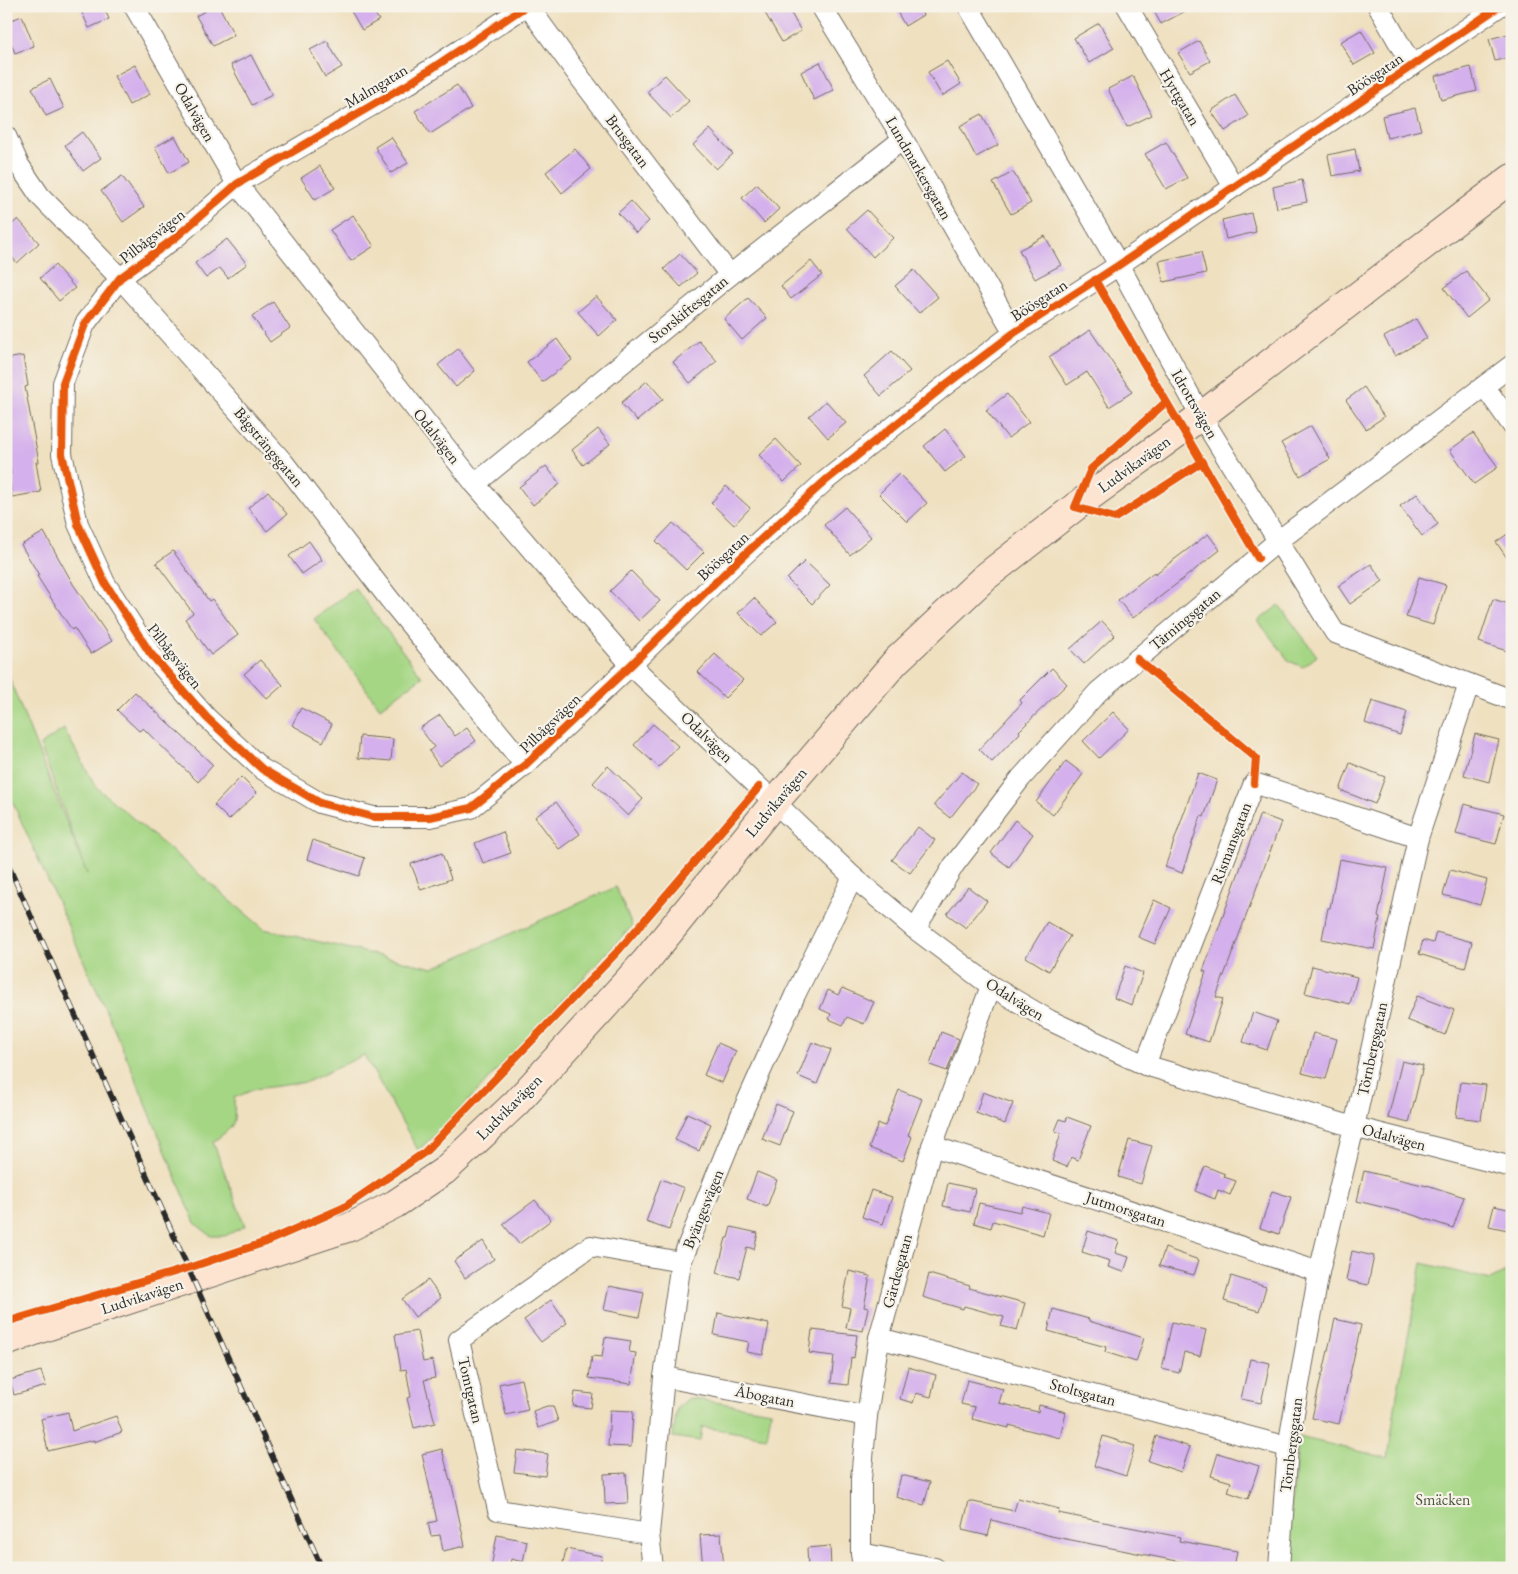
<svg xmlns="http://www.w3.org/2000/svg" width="1518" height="1574" font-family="'EB Garamond',serif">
  <rect width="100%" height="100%" fill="#f7f3e8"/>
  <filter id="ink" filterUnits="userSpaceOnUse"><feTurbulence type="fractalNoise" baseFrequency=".02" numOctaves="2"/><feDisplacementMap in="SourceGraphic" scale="10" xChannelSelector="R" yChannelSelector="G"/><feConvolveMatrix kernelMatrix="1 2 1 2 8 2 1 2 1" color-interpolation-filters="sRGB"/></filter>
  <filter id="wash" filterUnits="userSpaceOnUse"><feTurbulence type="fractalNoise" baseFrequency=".0096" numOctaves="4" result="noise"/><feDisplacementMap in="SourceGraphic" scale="20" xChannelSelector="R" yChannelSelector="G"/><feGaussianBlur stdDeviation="1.12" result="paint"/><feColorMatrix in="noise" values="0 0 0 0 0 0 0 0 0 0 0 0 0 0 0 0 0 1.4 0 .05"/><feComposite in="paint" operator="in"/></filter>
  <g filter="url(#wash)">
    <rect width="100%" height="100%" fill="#efe0c0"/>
    <!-- green -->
    <g fill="#a5d684" stroke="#688058">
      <polygon points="355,588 422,677 380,708 314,619"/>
      <polygon points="1279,605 1317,656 1303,667 1289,661 1258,621"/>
      <path d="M6,670l81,204 -47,-129 24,-16 32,58 168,142 169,39 183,-81 16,39 -191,204 -23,20 -54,-95 -57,27 -52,7 -21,9c1,30 2,26 -21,44l32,84 -20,10h-14l-16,-13 -65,-158 -124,-278z"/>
      <polygon points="1422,1263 1490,1280 1512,1269 1512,1568 1287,1568 1289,1525 1299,1437 1388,1458 1397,1394"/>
      <polygon points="689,1398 771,1411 767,1437 702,1427 700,1441 673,1437 677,1408"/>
    </g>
    <g id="blocks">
      <!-- building -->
      <g fill="#d4b0ec">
        <polygon points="79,6 103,6 109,19 89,28"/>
        <polygon points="214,6 219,6 234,35 213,46 196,16"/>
        <polygon points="348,6 370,6 379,20 362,30"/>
        <polygon points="776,6 787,6 801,31 782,42 765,13"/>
        <polygon points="894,6 918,6 923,15 905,26"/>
        <polygon points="1151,6 1195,6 1161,24"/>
        <polygon points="22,16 34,46 15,53 6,31 6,22"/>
        <polygon points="1099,23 1114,48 1089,63 1074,38"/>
        <polygon points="1361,30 1375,53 1354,65 1340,42"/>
        <polygon points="1512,33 1512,57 1495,61 1489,39"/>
        <polygon points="327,41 342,67 325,77 310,50"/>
        <polygon points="1199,41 1210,61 1190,72 1178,53"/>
        <polygon points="251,55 272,95 252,105 231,65"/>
        <polygon points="947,61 961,84 942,96 928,72"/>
        <polygon points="820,62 834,90 814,100 801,72"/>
        <polygon points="135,65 150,94 129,105 114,76"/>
        <polygon points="1471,67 1477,91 1441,100 1435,76"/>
        <polygon points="665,75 689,101 671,118 647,92"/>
        <polygon points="1133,76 1152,115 1127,127 1108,89"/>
        <polygon points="50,79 64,108 46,116 32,88"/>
        <polygon points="457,85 471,108 430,134 415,111"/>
        <polygon points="1235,95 1248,116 1225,131 1211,111"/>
        <polygon points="1415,108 1421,130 1387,138 1382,116"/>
        <polygon points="982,114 998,145 976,157 960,126"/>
        <polygon points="710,129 733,154 716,169 693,145"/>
        <polygon points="82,132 101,158 83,171 65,145"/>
        <polygon points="175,136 189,162 169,173 155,147"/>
        <polygon points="391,137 408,163 391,173 375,147"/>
        <polygon points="1166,142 1187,178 1166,189 1145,154"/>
        <polygon points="575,149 591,169 562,193 546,172"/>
        <polygon points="1355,149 1359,171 1332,176 1328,155"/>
        <polygon points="320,166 335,188 315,200 301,178"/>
        <polygon points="1013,172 1031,203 1011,214 993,183"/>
        <polygon points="122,176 144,207 123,222 101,191"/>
        <polygon points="1302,180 1307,202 1277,208 1273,187"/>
        <polygon points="757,184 779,209 764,223 742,198"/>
        <polygon points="631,201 649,221 636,233 618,213"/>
        <polygon points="867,210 893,238 873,257 847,228"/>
        <polygon points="1251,213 1256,232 1226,239 1222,220"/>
        <polygon points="353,215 374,246 351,261 330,230"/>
        <polygon points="18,219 39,243 17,263 6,250 6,230"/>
        <polygon points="1045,236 1061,265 1035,279 1019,250"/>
        <polygon points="227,239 247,264 228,278 220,268 206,278 195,263"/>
        <polygon points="1201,252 1206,273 1164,282 1159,261"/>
        <polygon points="680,254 697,273 681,287 664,269"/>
        <polygon points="811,261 822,275 791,299 781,286"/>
        <polygon points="55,265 75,288 59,301 40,278"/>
        <polygon points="914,270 938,297 919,313 895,286"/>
        <polygon points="1466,271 1489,300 1467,318 1444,288"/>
        <polygon points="596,296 617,320 599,336 578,312"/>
        <polygon points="748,298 767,318 742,340 724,319"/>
        <polygon points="273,302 290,328 270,342 252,316"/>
        <polygon points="1416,319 1427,338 1395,356 1384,337"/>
        <polygon points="1090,330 1132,392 1109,407 1087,372 1067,385 1049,357"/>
        <polygon points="557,339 572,360 542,382 527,362"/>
        <polygon points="699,341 717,361 690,383 673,362"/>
        <polygon points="458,349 475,371 456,387 438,365"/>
        <polygon points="892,351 910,371 881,396 864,376"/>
        <polygon points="23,356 28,386 25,387 39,462 36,462 41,492 12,497 9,475 11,474 6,447 6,359"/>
        <polygon points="647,381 663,399 637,421 621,403"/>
        <polygon points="1364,387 1384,417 1366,429 1346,400"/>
        <polygon points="1007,394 1029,422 1008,438 986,410"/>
        <polygon points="826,401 846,423 828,438 809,416"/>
        <polygon points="1311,426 1330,459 1300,476 1281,443"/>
        <polygon points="598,429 610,444 583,465 572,450"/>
        <polygon points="945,429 966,456 945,472 924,446"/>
        <polygon points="1473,433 1498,467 1474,484 1450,450"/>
        <polygon points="776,439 801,466 784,482 759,455"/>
        <polygon points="546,466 560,484 533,505 519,487"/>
        <polygon points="899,474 927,503 907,522 879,494"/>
        <polygon points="726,486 750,508 734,525 711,503"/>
        <polygon points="268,491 287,514 267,531 248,508"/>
        <polygon points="1417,494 1438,524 1422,536 1400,506"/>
        <polygon points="845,507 871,537 850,555 824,525"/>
        <polygon points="673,523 704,552 686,570 656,541"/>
        <polygon points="1512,531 1512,565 1496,542"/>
        <polygon points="44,532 73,584 112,641 91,654 74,628 72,630 56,606 37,576 39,575 21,545"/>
        <polygon points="1208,534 1220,550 1133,618 1118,600 1154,572 1155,574"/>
        <polygon points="309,541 322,560 302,574 289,556"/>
        <polygon points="173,551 209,601 212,599 238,635 211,655 185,619 193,613 156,563"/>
        <polygon points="805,561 830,585 812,604 787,579"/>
        <polygon points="1371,564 1383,581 1350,604 1338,586"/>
        <polygon points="631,571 660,601 639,621 610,591"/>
        <polygon points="1419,577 1446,585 1433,625 1406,617"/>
        <polygon points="754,598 777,622 761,636 738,613"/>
        <polygon points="1493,599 1512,605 1512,635 1507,651 1479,642"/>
        <polygon points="1102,621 1115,635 1084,664 1070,649"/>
        <polygon points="715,654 743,680 725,698 698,672"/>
        <polygon points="260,660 283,685 267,699 244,674"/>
        <polygon points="1052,668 1067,684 1019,731 1020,733 992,762 979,749 1022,703 1020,700"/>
        <polygon points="135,692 213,765 198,782 143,728 139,731 117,710"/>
        <polygon points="1372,701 1407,712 1400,735 1365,723"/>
        <polygon points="301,708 332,724 323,742 292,725"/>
        <polygon points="1113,712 1129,729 1099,758 1083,741"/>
        <polygon points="440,715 455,736 467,728 476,741 439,766 429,751 434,747 420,728"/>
        <polygon points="653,724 678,746 659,767 634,745"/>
        <polygon points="1475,734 1499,740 1489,782 1464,775"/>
        <polygon points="360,736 393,739 391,761 358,758"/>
        <polygon points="1066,761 1083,774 1053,815 1036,802"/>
        <polygon points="1350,763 1385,777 1375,804 1340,790"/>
        <polygon points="608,766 643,799 628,816 593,783"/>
        <polygon points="962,772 977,784 950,818 934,805"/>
        <polygon points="1198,773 1217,780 1204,817 1201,816 1182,873 1165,867"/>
        <polygon points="241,777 257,793 229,820 214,805"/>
        <polygon points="556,802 580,834 559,849 535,817"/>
        <polygon points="1464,804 1504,814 1496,844 1456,834"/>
        <polygon points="1260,814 1281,822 1216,997 1223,999 1209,1042 1185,1034 1206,972 1203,971"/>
        <polygon points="1015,820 1033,834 1009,867 991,853"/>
        <polygon points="918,827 935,840 910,873 892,860"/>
        <polygon points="503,832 511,853 483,863 475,843"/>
        <polygon points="313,840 365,858 359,876 307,859"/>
        <polygon points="442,853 451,879 421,890 411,864"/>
        <polygon points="1339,859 1388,868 1378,917 1380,918 1374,949 1322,939 1328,908 1330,908"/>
        <polygon points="1450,870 1487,880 1480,905 1443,895"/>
        <polygon points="968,887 987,901 966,928 947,914"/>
        <polygon points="1154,900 1171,908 1155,944 1138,937"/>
        <polygon points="1047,922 1070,936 1049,971 1026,957"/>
        <polygon points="1436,932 1472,942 1465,968 1419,954 1423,940 1433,943"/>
        <polygon points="1125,966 1143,973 1132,1005 1114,998"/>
        <polygon points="1312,966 1357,977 1350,1004 1305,993"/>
        <polygon points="842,988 874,1002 864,1024 847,1017 843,1025 829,1019 831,1014 820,1009 828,990 838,995"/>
        <polygon points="1417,996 1454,1010 1445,1035 1407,1020"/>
        <polygon points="1253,1012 1277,1021 1267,1050 1243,1042"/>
        <polygon points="941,1032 959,1039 947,1071 930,1065"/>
        <polygon points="1313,1033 1337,1039 1326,1079 1302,1073"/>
        <polygon points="812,1042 831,1050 817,1084 798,1076"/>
        <polygon points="718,1043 736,1051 722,1083 704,1075"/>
        <polygon points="1402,1061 1423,1066 1409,1123 1388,1118"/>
        <polygon points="1461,1082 1486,1085 1481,1120 1456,1117"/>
        <polygon points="899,1090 922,1099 908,1135 912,1137 903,1161 869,1148 878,1124 885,1126"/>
        <polygon points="983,1092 1013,1103 1005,1124 976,1113"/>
        <polygon points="776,1104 793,1111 780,1146 762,1139"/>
        <polygon points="687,1113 711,1124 699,1151 675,1140"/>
        <polygon points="1067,1117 1091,1126 1078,1160 1071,1157 1067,1167 1052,1161 1061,1133 1055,1131 1060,1119 1066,1121"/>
        <polygon points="1129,1140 1152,1146 1141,1184 1118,1177"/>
        <polygon points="1205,1166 1225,1174 1224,1177 1236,1181 1230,1195 1218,1190 1215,1199 1195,1191"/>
        <polygon points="1364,1171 1427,1186 1427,1185 1464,1197 1453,1228 1407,1213 1357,1201"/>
        <polygon points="757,1172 777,1180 767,1207 747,1199"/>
        <polygon points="661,1179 684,1188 669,1230 646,1222"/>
        <polygon points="948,1183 975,1189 970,1212 943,1206"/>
        <polygon points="871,1190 892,1197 883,1224 862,1217"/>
        <polygon points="1272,1191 1291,1197 1279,1234 1260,1228"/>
        <polygon points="535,1200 551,1220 519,1244 503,1224"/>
        <polygon points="979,1203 1020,1212 1022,1206 1049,1213 1043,1235 993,1221 991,1228 974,1223"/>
        <polygon points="1494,1206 1512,1210 1512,1231 1489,1226"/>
        <polygon points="731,1227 758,1233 754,1249 747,1247 739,1278 717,1273 726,1238 728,1238"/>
        <polygon points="1088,1231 1119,1241 1115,1253 1129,1257 1124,1272 1108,1267 1110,1261 1082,1252"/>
        <polygon points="483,1241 494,1259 465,1278 454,1261"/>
        <polygon points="1165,1248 1199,1260 1194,1275 1159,1266"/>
        <polygon points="1352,1251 1374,1256 1368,1285 1346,1280"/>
        <polygon points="849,1271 870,1276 864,1307 868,1308 863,1331 846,1328 850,1308 842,1306"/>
        <polygon points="929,1274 970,1286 969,1288 1025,1303 1017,1330 1001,1326 1004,1317 964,1306 963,1309 923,1297"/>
        <polygon points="1231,1276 1266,1287 1259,1311 1224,1301"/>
        <polygon points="428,1280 441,1298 415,1317 402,1299"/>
        <polygon points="609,1286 644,1293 639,1317 604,1310"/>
        <polygon points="551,1300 567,1323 541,1342 524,1320"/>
        <polygon points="1053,1309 1089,1319 1089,1321 1144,1338 1136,1362 1105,1352 1106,1347 1048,1331"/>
        <polygon points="718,1313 769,1324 763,1355 747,1352 749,1342 714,1335"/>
        <polygon points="1335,1319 1361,1325 1339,1424 1312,1418 1322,1373 1323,1373"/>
        <polygon points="1172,1322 1206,1330 1200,1356 1184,1352 1179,1373 1162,1369"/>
        <polygon points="812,1330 857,1335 854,1358 851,1357 848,1385 831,1383 834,1356 809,1353"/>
        <polygon points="417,1331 423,1362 432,1360 435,1378 424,1380 435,1423 414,1428 407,1398 411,1397 406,1369 401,1370 395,1335"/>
        <polygon points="605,1337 631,1341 629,1352 636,1353 631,1384 589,1378 592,1356 602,1357"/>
        <polygon points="1250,1359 1270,1363 1261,1403 1241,1399"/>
        <polygon points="908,1367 936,1375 931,1397 916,1393 913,1403 900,1399"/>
        <polygon points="41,1371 46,1386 14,1395 10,1380"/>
        <polygon points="521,1379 528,1410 506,1415 499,1384"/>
        <polygon points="967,1380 1003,1389 999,1403 1038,1412 1039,1405 1066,1412 1060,1438 1009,1425 1009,1428 972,1419 975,1407 961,1404"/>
        <polygon points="575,1392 593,1394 591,1408 573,1406"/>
        <polygon points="547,1406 553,1406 558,1421 538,1428 533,1411"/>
        <polygon points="610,1410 633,1411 631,1447 608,1446"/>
        <polygon points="68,1412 72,1431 116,1416 122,1432 94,1442 94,1440 48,1451 41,1419"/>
        <polygon points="1103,1436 1135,1446 1126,1476 1094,1466"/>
        <polygon points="1156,1436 1190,1447 1181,1472 1148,1461"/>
        <polygon points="442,1449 450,1481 451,1480 465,1546 443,1551 440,1535 431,1536 428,1523 437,1521 422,1454"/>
        <polygon points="517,1450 548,1454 545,1476 514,1472"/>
        <polygon points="1218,1453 1259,1466 1248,1499 1228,1492 1231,1482 1211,1476"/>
        <polygon points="626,1473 628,1503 605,1504 604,1474"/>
        <polygon points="901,1475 930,1482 924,1505 896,1497"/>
        <polygon points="1018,1498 1059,1509 1058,1513 1180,1537 1179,1541 1237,1551 1234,1568 1197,1568 1197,1565 1051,1536 992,1520 988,1536 962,1530 969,1501 1014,1511"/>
        <polygon points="721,1534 724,1568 703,1568 700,1535"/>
        <polygon points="497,1535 527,1541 523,1562 511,1559 509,1568 491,1568"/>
        <polygon points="830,1546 831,1568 808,1568 807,1548"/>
        <polygon points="566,1549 602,1556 599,1568 562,1568"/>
      </g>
    </g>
  </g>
  <g filter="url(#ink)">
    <use href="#blocks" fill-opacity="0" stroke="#706a5f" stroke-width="1"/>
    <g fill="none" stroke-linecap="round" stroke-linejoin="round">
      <!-- street casing -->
      <g stroke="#706a5f" stroke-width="22">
        <g id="street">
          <polyline points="134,6 237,184 475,484 631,665 853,877 915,929 991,986 1049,1020 1145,1065 1354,1127 1512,1167"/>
          <polyline points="526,6 407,85 237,184 175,238 120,278 85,324 63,383 62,454 78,524 105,583 150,653 207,718 262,769 320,803 373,817 430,817 471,808 525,765 631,665 733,565 825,481 948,383 1014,333 1119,265 1500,6"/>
          <polyline points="528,6 581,79 730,275"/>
          <polyline points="821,6 903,139 1014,333"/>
          <polyline points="968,6 1119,265 1201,416 1335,633 1512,700"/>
          <polyline points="1127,6 1234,187"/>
          <polyline points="1378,6 1412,66"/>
          <polyline points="6,136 19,165 40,196 120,278 284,463 390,600 525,765"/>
          <polyline points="1485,387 1512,425"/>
          <polyline points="475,484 730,275 903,139"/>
          <polyline points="915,929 954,865 1021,778 1098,692 1278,541 1512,365"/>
          <polyline points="1145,1065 1254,783 1418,838"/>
          <polyline points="932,1146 1319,1272"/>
          <polyline points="879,1338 1288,1447"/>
          <polyline points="664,1377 867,1416"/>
          <polyline points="649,1534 498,1510 459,1340 591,1246 681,1262"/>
          <polyline points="861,1553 935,1568"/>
          <polyline points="653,1568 649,1534 664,1377 681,1262 741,1115 795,995 853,877"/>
          <polyline points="863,1568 861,1553 861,1479 867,1416 879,1338 932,1146 991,986"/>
          <polyline points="1279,1568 1288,1447 1319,1272 1354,1127 1418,838 1469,684"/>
        </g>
      </g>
      <!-- secondary casing -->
      <g stroke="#706a5f" stroke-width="30">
        <polyline id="secondary" points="6,1342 40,1329 350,1227 395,1204 444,1171 516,1103 645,962 775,802 896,661 984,578 1075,507 1201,416 1512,178"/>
      </g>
      <!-- street -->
      <use href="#street" stroke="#fff" stroke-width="20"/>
      <!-- secondary -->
      <use href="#secondary" stroke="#fde4d1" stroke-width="28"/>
      <!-- rail casing -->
      <g stroke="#2b2b2b" stroke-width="5.5">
        <polyline id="rail" points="6,860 322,1568"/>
      </g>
      <!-- rail -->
      <use href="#rail" stroke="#f7f3e8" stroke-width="4" stroke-dasharray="11" stroke-linecap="butt"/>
      <!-- cycleway casing -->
      <g stroke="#f7f3e8" stroke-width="11">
        <g id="cycleway">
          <polyline points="526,6 407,85 237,184 175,238 120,278 85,324 63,383 62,454 78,524 105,583 150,653 207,718 262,769 320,803 373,817 430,817 471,808 525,765 631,665 733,565 825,481 948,383 1014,333 1119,265 1500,6"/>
          <polyline points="1095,280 1258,558"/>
          <polyline points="1166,402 1091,469 1075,507 1115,518 1202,462"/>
          <polyline points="1137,659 1256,758 1254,783"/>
          <polyline points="6,1322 188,1268 263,1243 343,1208 425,1152 618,951 759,787"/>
        </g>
      </g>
      <!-- cycleway -->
      <use href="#cycleway" stroke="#e8590c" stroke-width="8"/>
    </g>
  </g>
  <g text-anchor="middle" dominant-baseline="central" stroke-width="4.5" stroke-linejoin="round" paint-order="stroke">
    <!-- street labels -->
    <g font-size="16" fill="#2b2b2b" stroke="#f7f3e8">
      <text transform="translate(1375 74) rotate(-34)">Böösgatan</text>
      <text transform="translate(376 86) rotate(-31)">Malmgatan</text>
      <text transform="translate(1180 97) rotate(59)">Hyttgatan</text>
      <text transform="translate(195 112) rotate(60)">Odalvägen</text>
      <text transform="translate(628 141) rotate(53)">Brusgatan</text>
      <text transform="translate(919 168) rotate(60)">Lundmarkersgatan</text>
      <text transform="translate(152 236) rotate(-38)">Pilbågsvägen</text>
      <text transform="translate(1039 300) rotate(-33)">Böösgatan</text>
      <text transform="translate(688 309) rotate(-39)">Storskiftesgatan</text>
      <text transform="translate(1195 404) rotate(60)">Idrottsvägen</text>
      <text transform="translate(437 436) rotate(52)">Odalvägen</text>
      <text transform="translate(269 447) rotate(50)">Bågsträngsgatan</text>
      <text transform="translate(1134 464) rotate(-36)">Ludvikavägen</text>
      <text transform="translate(723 556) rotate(-43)">Böösgatan</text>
      <text transform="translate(1185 619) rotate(-40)">Tärningsgatan</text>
      <text transform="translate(175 656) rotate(52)">Pilbågsvägen</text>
      <text transform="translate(550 723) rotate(-44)">Pilbågsvägen</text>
      <text transform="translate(707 737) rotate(44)">Odalvägen</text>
      <text transform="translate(776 802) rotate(-50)">Ludvikavägen</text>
      <text transform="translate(1231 843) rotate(-69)">Rismansgatan</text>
      <text transform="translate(1015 999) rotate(32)">Odalvägen</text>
      <text transform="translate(1372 1049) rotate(-78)">Törnbergsgatan</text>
      <text transform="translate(509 1107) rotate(-45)">Ludvikavägen</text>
      <text transform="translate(1394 1137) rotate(15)">Odalvägen</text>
      <text transform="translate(703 1209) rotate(-68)">Byängesvägen</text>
      <text transform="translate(1126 1209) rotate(18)">Jutmorsgatan</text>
      <text transform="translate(897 1271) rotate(-75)">Gärdesgatan</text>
      <text transform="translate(142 1296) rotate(-18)">Ludvikavägen</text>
      <text transform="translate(471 1390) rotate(77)">Tomtgatan</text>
      <text transform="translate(1083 1392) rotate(15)">Stoltsgatan</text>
      <text transform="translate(765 1396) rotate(11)">Åbogatan</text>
      <text transform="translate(1291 1445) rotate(-83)">Törnbergsgatan</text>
    </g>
    <!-- park labels -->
    <g font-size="16" fill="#4a5641" stroke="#f7f3e8">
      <text x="1443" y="1499">Smäcken</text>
    </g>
  </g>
  <!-- margin -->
  <rect width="1518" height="1574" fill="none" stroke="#f7f3e8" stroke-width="25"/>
</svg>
